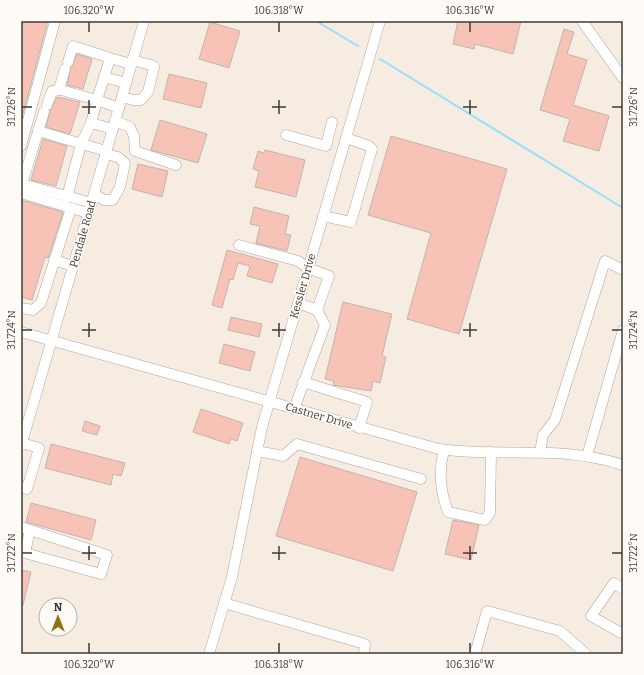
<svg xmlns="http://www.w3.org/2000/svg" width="644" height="675" font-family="Bitter,serif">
  <rect width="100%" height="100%" fill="#f6ece1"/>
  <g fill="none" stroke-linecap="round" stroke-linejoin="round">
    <!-- stream -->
    <g stroke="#97e0fc" stroke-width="2">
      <polyline points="316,21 358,46"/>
      <polyline points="380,59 623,208"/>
    </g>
  </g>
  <!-- building -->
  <g fill="#f6c3b6" stroke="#c3b4b0">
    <polygon points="21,21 48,21 21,121"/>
    <polygon points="458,21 521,21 513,54 475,44 474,49 453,44"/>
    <polygon points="210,22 240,31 229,68 199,59"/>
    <polygon points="564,29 574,32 567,54 587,60 573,105 609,116 599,151 563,141 570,119 540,110"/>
    <polygon points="77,54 92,59 83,89 67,85 71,67"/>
    <polygon points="169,74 207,83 201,108 163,99"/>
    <polygon points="57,97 80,102 70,134 46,127 50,111"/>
    <polygon points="160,120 207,134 198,163 151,150"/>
    <polygon points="391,136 507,169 459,334 407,319 431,233 368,215"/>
    <polygon points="43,139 67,146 56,186 31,180"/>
    <polygon points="265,150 305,160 296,197 255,187 259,171 253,169 258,151 264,153"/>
    <polygon points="138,164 168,171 162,197 132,189"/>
    <polygon points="21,200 63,212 49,256 48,258 45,257 32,300 21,297"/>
    <polygon points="254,207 289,216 285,234 291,235 287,251 256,243 260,226 250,224"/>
    <polygon points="227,250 278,264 272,283 247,276 250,266 238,263 233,280 230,279 222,308 212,305"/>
    <polygon points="343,302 392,314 382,356 386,357 380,383 373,381 371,391 333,385 334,381 325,379"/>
    <polygon points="231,317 262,324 259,337 228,330"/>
    <polygon points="224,344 255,352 250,371 219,363"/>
    <polygon points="201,409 243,423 237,441 231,439 229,444 193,432"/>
    <polygon points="85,421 100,426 97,435 82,431"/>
    <polygon points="51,444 125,463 121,476 113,474 111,485 45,468"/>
    <polygon points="300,457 417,492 393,571 276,536"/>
    <polygon points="31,503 96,520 91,540 26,522"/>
    <polygon points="453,520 479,525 471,560 445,554"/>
    <polygon points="21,570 31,572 23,605 21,605"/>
  </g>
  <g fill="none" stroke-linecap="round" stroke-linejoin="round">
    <!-- minor casing -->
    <g stroke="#b1a69c" stroke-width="11">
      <g id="minor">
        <polyline points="582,21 623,78"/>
        <polyline points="110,58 131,64"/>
        <polyline points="68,62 73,46 110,58 97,100 119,108"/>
        <polyline points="65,69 60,86 61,90 97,100 91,123 81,144 67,197"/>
        <polyline points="104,77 126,83"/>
        <polyline points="122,97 133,100 141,100 148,92 154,67 151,65 132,60"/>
        <polyline points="47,105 52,91 61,90"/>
        <polyline points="44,112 22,184 92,203"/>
        <polyline points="115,121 130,127 134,136 135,151 176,165"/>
        <polyline points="91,123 113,129"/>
        <polyline points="38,131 106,151"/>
        <polyline points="286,135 326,146 332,122"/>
        <polyline points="21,146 55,21"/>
        <polyline points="21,193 88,213"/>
        <polyline points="94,194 104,200 113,200 120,187 125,163 118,157 105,154"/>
        <polyline points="323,216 351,222 372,149 369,146 346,138"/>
        <polyline points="239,245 298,261 308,268 329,276 317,310 298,303"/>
        <polyline points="54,260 73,266"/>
        <polyline points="21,308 33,310 41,303 71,208"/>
        <path d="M21,332l418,117c63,9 121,-5 184,16"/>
        <polyline points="303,382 367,402 359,428"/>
        <polyline points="294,409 325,325 317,310"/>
        <polyline points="21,446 144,21"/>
        <path d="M444,450c-6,22 -4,41 4,62l37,8 5,-7 1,-61"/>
        <polyline points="257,451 283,456 297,444 421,479"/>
        <polyline points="540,452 543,435 555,420 605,261 623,270"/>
        <polyline points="587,456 623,330"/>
        <polyline points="21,487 27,489 39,448 22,443"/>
        <polyline points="21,527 107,555 101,574 25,553 30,530"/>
        <polyline points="623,589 614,583 591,616 623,634"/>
        <polyline points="224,603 365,644 364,654"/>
        <polyline points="209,654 232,577 262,427 380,21"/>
        <polyline points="475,654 487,611 560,631 586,654"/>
      </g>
    </g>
    <!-- minor -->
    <use href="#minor" stroke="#fff" stroke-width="10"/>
  </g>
  <!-- ticks -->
  <path fill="none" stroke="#3f3b37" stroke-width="1.5" d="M89,22v10M279,22v10M470,22v10M89,100v14M279,100v14M470,100v14M22,107h10M82,107h14M272,107h14M463,107h14M612,107h10M89,323v14M279,323v14M470,323v14M22,330h10M82,330h14M272,330h14M463,330h14M612,330h10M89,546v14M279,546v14M470,546v14M22,553h10M82,553h14M272,553h14M463,553h14M612,553h10M89,643v10M279,643v10M470,643v10"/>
  <g text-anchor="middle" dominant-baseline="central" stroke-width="3.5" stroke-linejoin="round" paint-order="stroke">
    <!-- street labels -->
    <g font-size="11" fill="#3f3b37" stroke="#fefaf6">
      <text transform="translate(83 234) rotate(-74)">Pendale Road</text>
      <text transform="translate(303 286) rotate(-74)">Kessler Drive</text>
      <text transform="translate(319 416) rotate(16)">Castner Drive</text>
    </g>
  </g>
  <!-- border -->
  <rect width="644" height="675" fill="none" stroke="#fefaf6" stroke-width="44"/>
  <!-- north arrow -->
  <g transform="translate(58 617)"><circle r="19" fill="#fefaf6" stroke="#b2aeaa"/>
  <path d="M0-3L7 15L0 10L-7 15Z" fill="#927017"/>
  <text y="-6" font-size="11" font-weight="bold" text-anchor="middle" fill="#3f3b37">N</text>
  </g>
  <rect x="22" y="22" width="600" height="631" fill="none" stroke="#3f3b37" stroke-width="1.5"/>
  <g font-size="10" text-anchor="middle" fill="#3f3b37">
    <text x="89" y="14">106.320°W</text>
    <text x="279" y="14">106.318°W</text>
    <text x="470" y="14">106.316°W</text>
    <text transform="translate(11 107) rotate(-90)" y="4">31.726°N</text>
    <text transform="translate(633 107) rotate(-90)" y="4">31.726°N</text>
    <text transform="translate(11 330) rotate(-90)" y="4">31.724°N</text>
    <text transform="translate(633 330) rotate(-90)" y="4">31.724°N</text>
    <text transform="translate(11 553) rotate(-90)" y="4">31.722°N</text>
    <text transform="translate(633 553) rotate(-90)" y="4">31.722°N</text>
    <text x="89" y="668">106.320°W</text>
    <text x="279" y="668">106.318°W</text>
    <text x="470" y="668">106.316°W</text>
  </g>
</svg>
